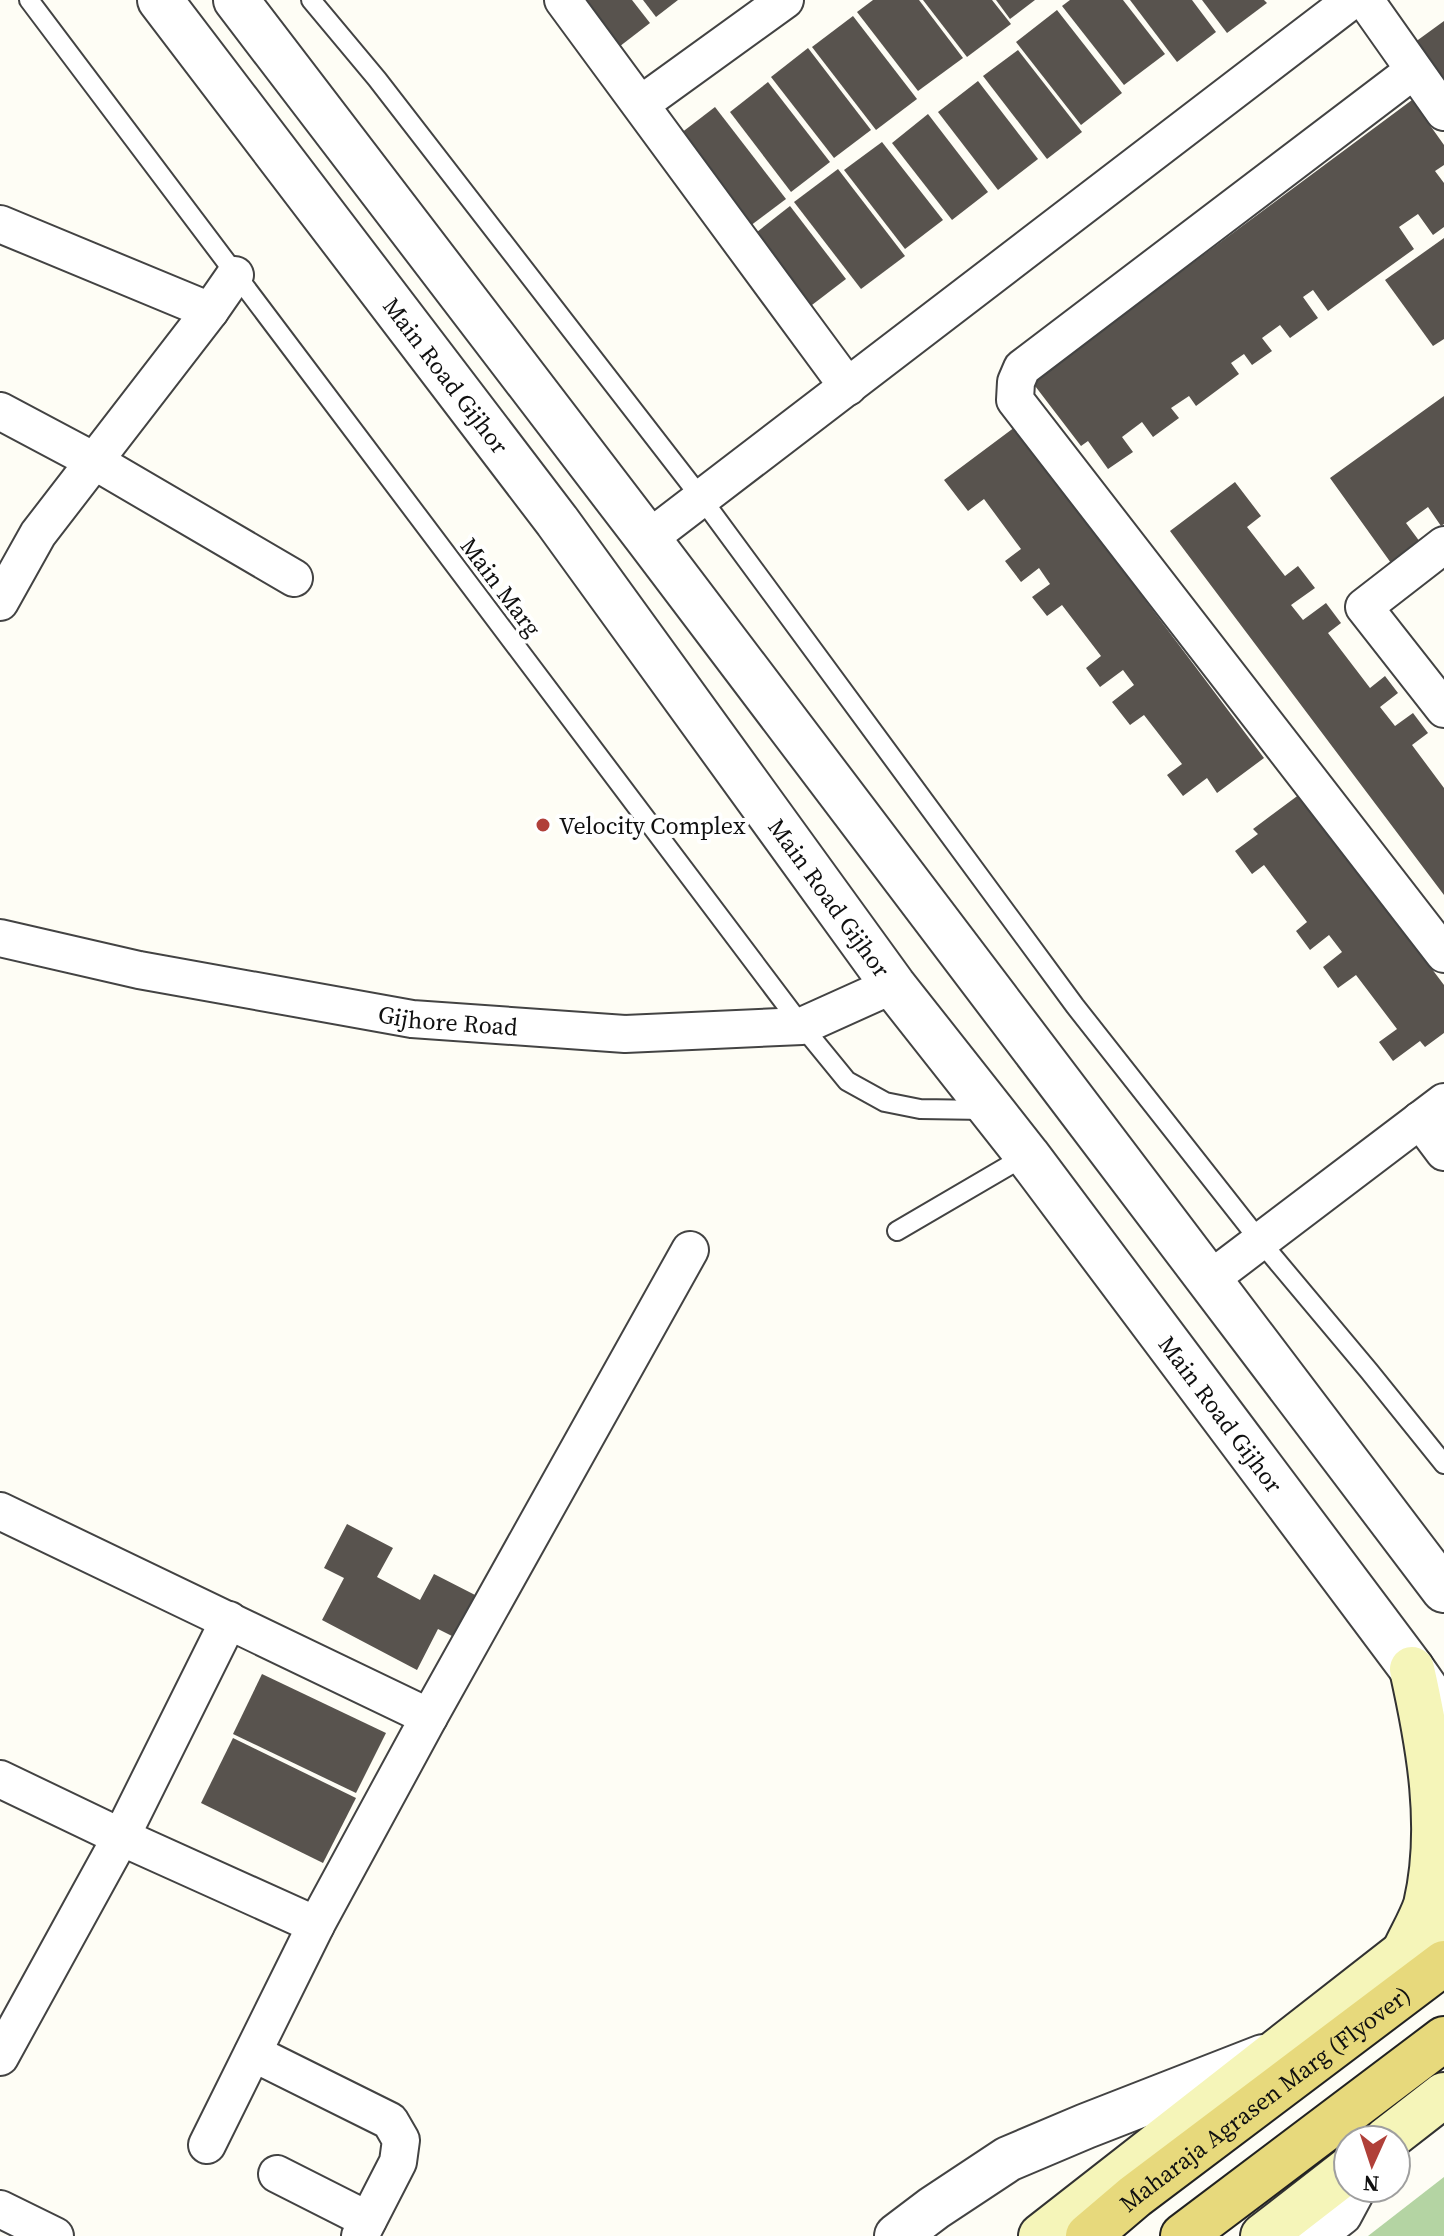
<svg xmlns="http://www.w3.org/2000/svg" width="1444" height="2236" font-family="'Source Serif 4',serif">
  <rect width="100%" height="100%" fill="#fefdf5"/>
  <!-- forest -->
  <polygon fill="#b4d4a3" points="1444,2177 1444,2236 1368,2236"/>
  <!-- building -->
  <g fill="#58534e">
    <polygon points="576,0 632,0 650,23 615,50"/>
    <polygon points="643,0 678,0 656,17"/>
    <polygon points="873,0 919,0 963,58 918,91 857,12"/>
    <polygon points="923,0 992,0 1011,24 967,57"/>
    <polygon points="996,0 1035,0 1010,19"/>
    <polygon points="1070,0 1123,0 1165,54 1124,85 1062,6"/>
    <polygon points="1130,0 1192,0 1216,32 1177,62"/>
    <polygon points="1202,0 1264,0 1267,3 1227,33"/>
    <polygon points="1057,10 1122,93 1081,125 1016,42"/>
    <polygon points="853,16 917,99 876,130 812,47"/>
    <polygon points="1444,21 1444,88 1411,45"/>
    <polygon points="808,48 871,130 834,158 771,77"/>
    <polygon points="1018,50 1082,132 1047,159 983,76"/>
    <polygon points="978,81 1038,159 998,190 938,112"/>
    <polygon points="768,82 830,162 791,192 730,112"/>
    <polygon points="1412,100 1444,145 1444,165 1435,171 1444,183 1444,227 1433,235 1418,214 1399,227 1414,249 1328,311 1313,290 1303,297 1318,318 1290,338 1280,325 1262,338 1272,351 1252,365 1244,354 1231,363 1239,374 1196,406 1189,396 1171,408 1179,418 1153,437 1142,422 1122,437 1133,452 1108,469 1088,441 1081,446 1032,382"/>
    <polygon points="715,107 786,199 742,232 672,140"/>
    <polygon points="928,114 988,192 952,220 892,143"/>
    <polygon points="882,142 943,220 905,249 844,170"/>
    <polygon points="838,169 905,256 861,289 794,202"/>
    <polygon points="790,206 846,279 808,308 752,236"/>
    <polygon points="1444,238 1444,339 1433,346 1385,280"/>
    <polygon points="1444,396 1444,524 1441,526 1428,507 1406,523 1420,542 1391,563 1330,478"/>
    <polygon points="1015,427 1264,758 1217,793 1207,778 1183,796 1167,775 1182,764 1144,715 1130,725 1112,702 1134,685 1123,670 1100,687 1086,668 1101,656 1062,605 1047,616 1032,597 1050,584 1039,568 1021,582 1005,561 1021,549 984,499 968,511 944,480"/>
    <polygon points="1235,482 1261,516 1247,527 1285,576 1298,566 1315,588 1291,605 1303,620 1326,603 1341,623 1328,633 1370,688 1385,676 1398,693 1380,707 1395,726 1413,713 1428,733 1412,745 1444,788 1444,895 1170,531"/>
    <polygon points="1300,794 1444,985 1444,1033 1425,1047 1420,1041 1393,1061 1379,1042 1397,1029 1356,975 1338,988 1323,967 1342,952 1329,935 1310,950 1296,931 1307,922 1264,865 1252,874 1235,851 1258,834 1253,829"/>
    <polygon points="347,1524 393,1548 377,1577 420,1600 434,1574 479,1597 458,1639 438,1629 417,1670 322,1620 344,1578 324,1568"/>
    <polygon points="262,1674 386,1733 356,1793 233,1734"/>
    <polygon points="233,1738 356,1798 323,1863 201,1803"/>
  </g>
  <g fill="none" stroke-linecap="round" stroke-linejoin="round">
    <!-- service casing -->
    <g stroke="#434343" stroke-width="22">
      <g id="service">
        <polyline points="29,0 802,1026 847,1081 885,1102 920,1109 985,1110"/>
        <polyline points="311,0 377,79 702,499 1075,1006 1260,1241 1369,1371 1444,1464"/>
        <polyline points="897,1231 1027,1155"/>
      </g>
    </g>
    <!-- minor casing -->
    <g stroke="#434343" stroke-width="40">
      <g id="minor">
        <polyline points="563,0 848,387"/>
        <polyline points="1365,0 1444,112"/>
        <polyline points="1413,71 1022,368 1016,382 1015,400 1444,954"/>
        <polyline points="641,104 785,0"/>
        <polyline points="0,224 210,311"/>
        <polyline points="0,411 94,461 294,578"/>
        <polyline points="648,539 1352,0"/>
        <polyline points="1444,545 1364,607 1444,709"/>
        <polyline points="0,602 38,534 210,311 235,275"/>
        <path id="s1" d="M0,938l139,32 273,49 213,15 177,-8 91,-41"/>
        <polyline points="1420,1120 1444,1152"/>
        <polyline points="1209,1280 1444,1102"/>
        <polyline points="0,1511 429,1717 316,1925 207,2145"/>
        <polyline points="429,1717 690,1250"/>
        <polyline points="0,1779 121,1837 316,1925"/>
        <polyline points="253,2053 390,2121 401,2140 398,2162 360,2236"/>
        <polyline points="0,2057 121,1837 229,1620"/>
        <polyline points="277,2174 368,2220"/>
        <polyline points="0,2209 55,2236"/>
        <polyline points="1317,2236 1343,2216 1358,2188"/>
      </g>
    </g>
    <!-- tertiary casing -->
    <g stroke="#434343" stroke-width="48">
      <g id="tertiary">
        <path id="s2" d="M160,0l397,521 336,464 134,170 385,514 32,46"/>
        <polyline points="236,0 648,539 1444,1590"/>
        <polyline points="897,2236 934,2208 1008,2159 1086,2126 1263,2057"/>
      </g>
    </g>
    <!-- secondary casing -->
    <g stroke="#323232" stroke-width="48">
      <g id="secondary">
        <path d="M1405,1950c7,-15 16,-30 21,-45 18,-77 3,-160 -14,-236"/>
        <polyline points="1386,2140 1444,2095"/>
        <polyline points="1041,2236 1444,1921"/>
        <polyline points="1263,2236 1348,2170"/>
      </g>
    </g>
    <!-- primary casing -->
    <g stroke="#212121" stroke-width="48">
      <g id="primary">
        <path id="s3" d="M1088,2236l47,-40 309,-233"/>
        <polyline points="1183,2236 1444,2039"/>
      </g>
    </g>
    <!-- service -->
    <use href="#service" stroke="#fff" stroke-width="18"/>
    <!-- minor -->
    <use href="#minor" stroke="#fff" stroke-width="36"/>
    <!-- tertiary -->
    <use href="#tertiary" stroke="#fff" stroke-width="44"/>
    <!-- secondary -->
    <use href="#secondary" stroke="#f5f5b9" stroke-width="44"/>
    <!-- primary -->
    <use href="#primary" stroke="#e7d97c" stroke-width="44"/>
  </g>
  <!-- markers -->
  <circle fill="#b04039" stroke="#fff" stroke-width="3" cx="543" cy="825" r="8"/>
  <g text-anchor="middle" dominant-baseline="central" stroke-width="8" stroke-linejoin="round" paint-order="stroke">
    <!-- street labels -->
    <g font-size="24" fill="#101010" stroke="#fff">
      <text stroke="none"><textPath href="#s2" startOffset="472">Main Road Gijhor</textPath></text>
      <text transform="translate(501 587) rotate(53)">Main Marg</text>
      <text stroke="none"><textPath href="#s2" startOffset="1120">Main Road Gijhor</textPath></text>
      <text stroke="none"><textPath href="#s1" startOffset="456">Gijhore Road</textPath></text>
      <text stroke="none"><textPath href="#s2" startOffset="1768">Main Road Gijhor</textPath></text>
      <text stroke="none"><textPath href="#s3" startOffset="224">Maharaja Agrasen Marg (Flyover)</textPath></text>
    </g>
    <!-- poi labels -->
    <g font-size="24" fill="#101010" stroke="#fff" text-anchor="start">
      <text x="559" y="825">Velocity Complex</text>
    </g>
  </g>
  <!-- north arrow -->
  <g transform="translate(1372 2164) rotate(183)"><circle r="38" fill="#ffffff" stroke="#9f9f9f" stroke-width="2"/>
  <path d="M0-6L14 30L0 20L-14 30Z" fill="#b04039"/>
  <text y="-12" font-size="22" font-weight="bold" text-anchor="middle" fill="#101010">N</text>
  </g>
</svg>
